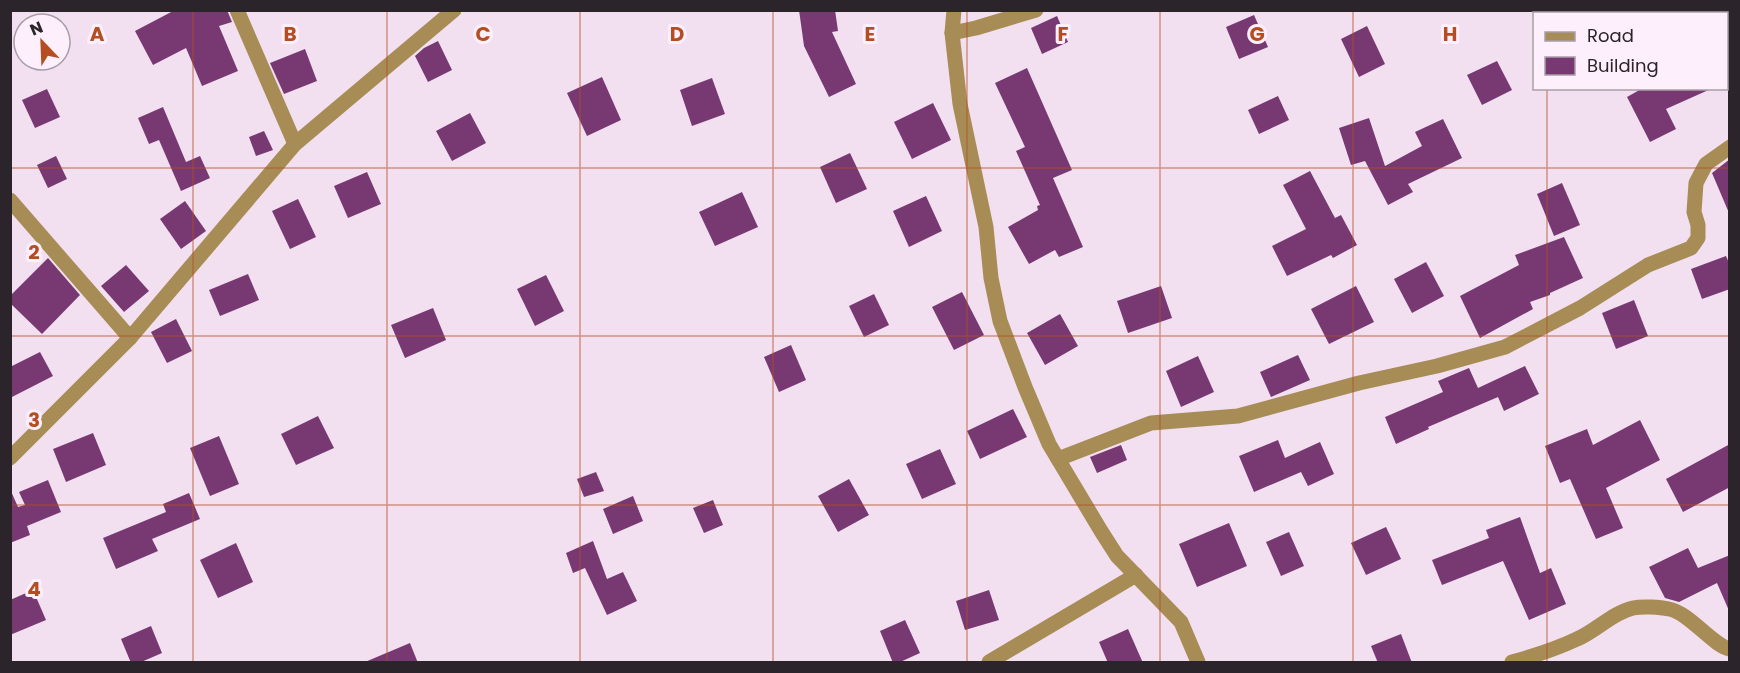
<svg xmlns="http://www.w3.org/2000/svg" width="1740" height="673" font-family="Poppins,sans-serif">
  <rect width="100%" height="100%" fill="#f2e0f1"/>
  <!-- building -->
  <g fill="#783973">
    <polygon points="175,10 227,10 232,22 219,26 238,71 202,86 186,48 153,65 135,31"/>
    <polygon points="799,10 835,10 838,31 832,32 856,84 829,97 804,46"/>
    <polygon points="1254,15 1268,47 1239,59 1226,27"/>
    <polygon points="1057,16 1068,42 1042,54 1031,28"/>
    <polygon points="1367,26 1385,64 1359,77 1341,39"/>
    <polygon points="438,41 452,70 428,82 415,56 424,48"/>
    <polygon points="305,49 317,81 284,94 270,63"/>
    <polygon points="1497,61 1512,90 1482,105 1467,75"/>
    <polygon points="1027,68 1072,170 1053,178 1083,247 1059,257 1055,250 1029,264 1008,227 1038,210 1037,206 1040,205 1016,151 1025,147 995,83"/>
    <polygon points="602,77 621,120 587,136 567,93"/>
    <polygon points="712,78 725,114 692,126 680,90"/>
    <polygon points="1643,88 1713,88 1666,109 1676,129 1650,142 1627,97"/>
    <polygon points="47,89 60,117 35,128 22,100"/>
    <polygon points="1278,96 1289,120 1259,134 1248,110"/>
    <polygon points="933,103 951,140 912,159 894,122"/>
    <polygon points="163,107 186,162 200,156 210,178 181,191 159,140 149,144 138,118"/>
    <polygon points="470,113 486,143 452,161 436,131"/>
    <polygon points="1369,118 1385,166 1422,146 1415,132 1443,119 1462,158 1408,184 1413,192 1388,205 1365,161 1351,165 1339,128"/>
    <polygon points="264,131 273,150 256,156 249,137"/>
    <polygon points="850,153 867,189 836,203 820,167"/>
    <polygon points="56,156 67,179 48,188 37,165"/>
    <polygon points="1730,159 1730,213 1729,213 1712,173"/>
    <polygon points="1310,171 1335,218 1341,215 1357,245 1333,258 1331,255 1287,276 1272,246 1306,229 1283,185"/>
    <polygon points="367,172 381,204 348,218 334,186"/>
    <polygon points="1562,183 1580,225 1554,236 1537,194"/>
    <polygon points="742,192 758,227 715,246 699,212"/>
    <polygon points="926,196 942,231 909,247 893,211"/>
    <polygon points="298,199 316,237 290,249 272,211"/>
    <polygon points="185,201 206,231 181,249 160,219"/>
    <polygon points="1564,237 1583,278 1550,293 1550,295 1530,302 1533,309 1480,338 1460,296 1519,265 1515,255"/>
    <polygon points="1726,256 1730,265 1730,289 1702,299 1691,269"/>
    <polygon points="48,258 80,295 42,334 10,303 10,296"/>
    <polygon points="1426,262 1444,296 1412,313 1394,279"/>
    <polygon points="126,265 149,291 124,312 101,286"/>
    <polygon points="248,274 259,300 220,316 209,290"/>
    <polygon points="546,275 564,311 535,326 517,289"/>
    <polygon points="1161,286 1172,318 1128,333 1117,301"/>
    <polygon points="1356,286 1374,322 1329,344 1311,309"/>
    <polygon points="962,292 984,335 954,350 932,307"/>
    <polygon points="874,294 889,325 864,337 849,306"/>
    <polygon points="1634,300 1648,336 1616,349 1602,313"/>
    <polygon points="433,308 446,340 405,358 391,325"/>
    <polygon points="1060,314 1078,346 1045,365 1027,333"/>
    <polygon points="176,319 192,351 167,363 151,332"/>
    <polygon points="791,345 806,380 779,392 764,357"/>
    <polygon points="40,352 53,376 10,398 10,367"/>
    <polygon points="1298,355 1310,380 1271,397 1260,372"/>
    <polygon points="1198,356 1214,392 1181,407 1166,371"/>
    <polygon points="1525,366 1539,394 1504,411 1498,397 1428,427 1429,429 1396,444 1385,417 1443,392 1438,381 1469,368 1478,388"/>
    <polygon points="1013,409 1027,437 980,459 967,431"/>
    <polygon points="318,416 334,448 296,465 281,434"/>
    <polygon points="1640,420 1660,460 1606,488 1623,528 1596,539 1570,479 1560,483 1545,446 1587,429 1593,445"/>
    <polygon points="93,433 106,465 66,482 53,449"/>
    <polygon points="219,436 239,484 210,496 190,448"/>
    <polygon points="1278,440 1285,458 1320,442 1334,474 1308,486 1301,472 1254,492 1239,456"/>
    <polygon points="1730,444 1730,487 1683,512 1666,479"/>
    <polygon points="1121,445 1127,460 1097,473 1090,457"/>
    <polygon points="940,449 956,484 922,499 906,464"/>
    <polygon points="596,472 604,491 584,497 577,479"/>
    <polygon points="849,479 869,515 838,532 818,496"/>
    <polygon points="48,480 61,512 27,526 30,535 10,543 10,489 18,507 25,505 19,492"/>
    <polygon points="189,493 200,519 152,539 158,551 116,569 103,538 166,512 163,504"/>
    <polygon points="633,496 643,521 613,534 603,509"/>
    <polygon points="713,500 723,525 704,533 693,508"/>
    <polygon points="1520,517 1540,573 1551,568 1566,604 1529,620 1503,561 1442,585 1432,560 1489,538 1486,530"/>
    <polygon points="1229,523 1247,566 1197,587 1179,544"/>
    <polygon points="1386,527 1401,559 1366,575 1351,543"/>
    <polygon points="1289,532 1304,566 1281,576 1266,542"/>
    <polygon points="593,541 607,579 623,572 637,601 607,615 585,568 573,573 566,553"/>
    <polygon points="236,543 253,582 218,598 200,560"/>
    <polygon points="1688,548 1698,568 1730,555 1730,613 1717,583 1679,602 1665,598 1649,567"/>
    <polygon points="33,590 46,620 10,635 10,600"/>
    <polygon points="989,590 999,620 965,630 956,601"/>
    <polygon points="905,620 920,653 898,663 893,663 880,631"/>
    <polygon points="151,626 162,653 139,663 131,663 121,639"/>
    <polygon points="1128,629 1143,663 1108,663 1099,642"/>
    <polygon points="1401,634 1412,663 1378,663 1371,646"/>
    <polygon points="410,643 418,663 365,663 365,662"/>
  </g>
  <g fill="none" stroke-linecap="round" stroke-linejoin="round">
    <!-- street -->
    <g stroke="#a78c55" stroke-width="15">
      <polyline points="237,10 295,144"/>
      <polyline points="954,10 952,33 960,104 986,227 991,278 1000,321 1025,387 1049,444 1101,531 1117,556 1181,622 1198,662"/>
      <polyline points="952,33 976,28 1036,10"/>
      <polyline points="10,200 130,338"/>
      <polyline points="10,458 130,338 295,144 454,10"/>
      <polyline points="1058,459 1151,423 1238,416 1359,383 1437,366 1505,347 1580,308 1648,265 1691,248 1698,238 1698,225 1694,212 1696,183 1706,164 1730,147"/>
      <polyline points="989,662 1136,575"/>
      <path d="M1512,662c22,-6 44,-13 65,-23 19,-8 35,-26 56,-31 9,-2 27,-1 36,1 21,4 44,37 61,40"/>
    </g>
  </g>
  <!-- grid -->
  <path fill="none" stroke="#b44e20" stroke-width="1.5" stroke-opacity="0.55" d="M193,10v652M387,10v652M580,10v652M773,10v652M967,10v652M1160,10v652M1353,10v652M1547,10v4M1547,88v574M10,168h1720M10,336h1720M10,505h1720"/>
  <g font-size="20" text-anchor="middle" font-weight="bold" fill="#b44e20" stroke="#fdeffc" stroke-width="6" stroke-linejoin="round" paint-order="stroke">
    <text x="97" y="41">A</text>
    <text x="290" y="41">B</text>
    <text x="483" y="41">C</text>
    <text x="677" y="41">D</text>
    <text x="870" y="41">E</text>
    <text x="1063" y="41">F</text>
    <text x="1257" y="41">G</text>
    <text x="1450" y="41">H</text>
    <text x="34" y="259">2</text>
    <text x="34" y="427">3</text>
    <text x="34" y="596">4</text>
  </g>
  <!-- border -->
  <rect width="1740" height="673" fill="none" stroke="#2b242a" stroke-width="24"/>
  <!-- legend -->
  <rect x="1533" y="12" width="195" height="78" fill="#fdeffc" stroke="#a99ea8" stroke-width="1.5"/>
  <rect x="1545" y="32" width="30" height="9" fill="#a78c55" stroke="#a99ea8" stroke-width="1.5"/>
  <text x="1587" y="42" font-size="18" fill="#2b242a">Road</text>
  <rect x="1545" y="57" width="30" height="18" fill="#783973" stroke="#a99ea8" stroke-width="1.5"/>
  <text x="1587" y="72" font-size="18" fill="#2b242a">Building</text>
  <!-- north arrow -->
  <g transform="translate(42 42) rotate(337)"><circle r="28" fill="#fdeffc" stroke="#a99ea8" stroke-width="1.5"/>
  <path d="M0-4.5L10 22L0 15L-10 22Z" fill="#b44e20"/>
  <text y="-9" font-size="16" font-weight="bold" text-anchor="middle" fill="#2b242a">N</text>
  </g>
</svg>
